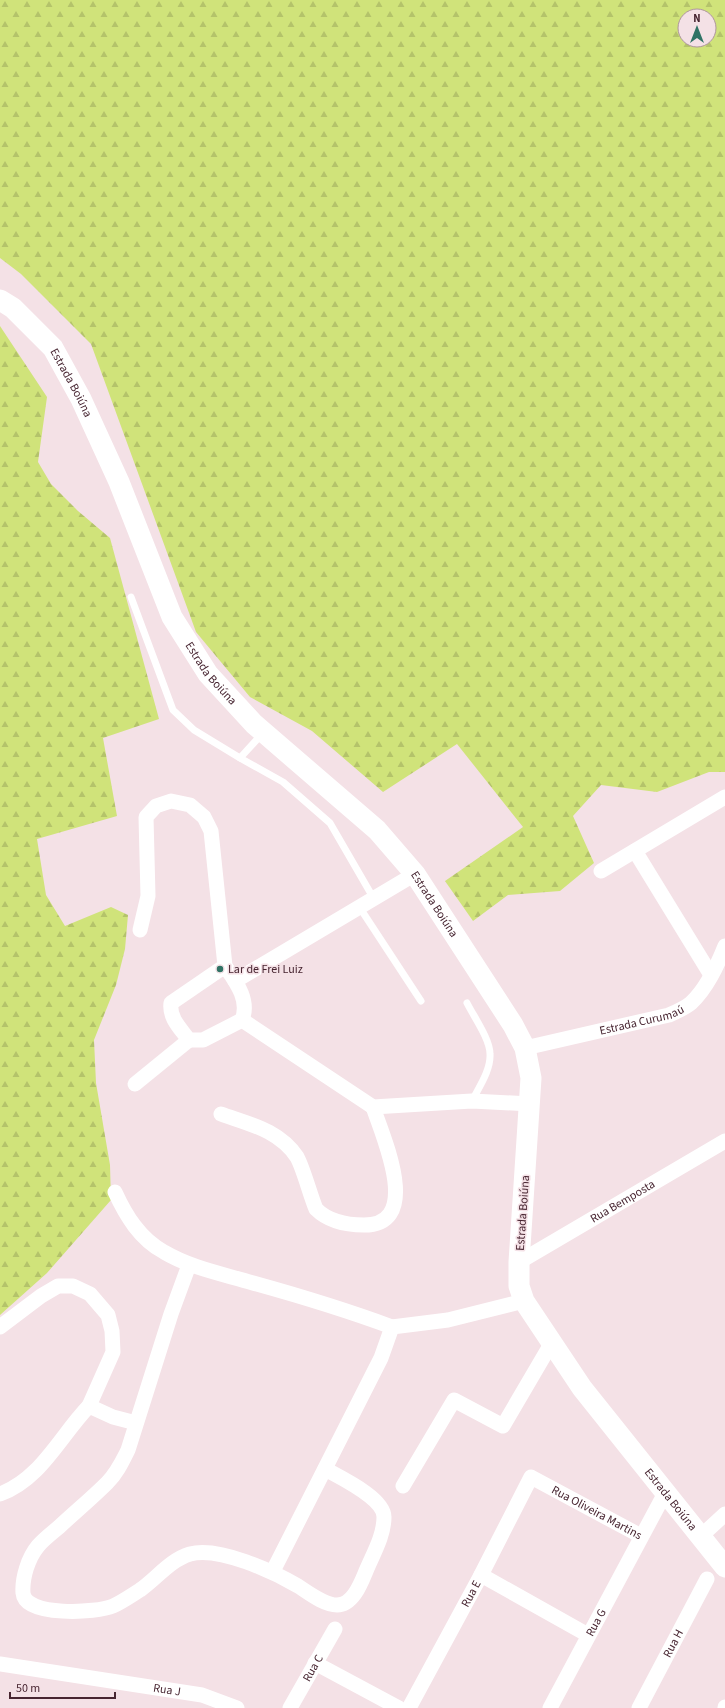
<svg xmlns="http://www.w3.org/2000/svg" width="725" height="1708" font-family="'Source Sans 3',sans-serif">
  <defs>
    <pattern id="forest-firs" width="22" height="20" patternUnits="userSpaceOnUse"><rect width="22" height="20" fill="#d0e37a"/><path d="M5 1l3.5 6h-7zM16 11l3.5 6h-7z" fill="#b4c36a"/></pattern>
  </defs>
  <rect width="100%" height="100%" fill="#f4e1e6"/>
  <!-- forest -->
  <g fill="url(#forest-firs)" fill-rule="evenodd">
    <path d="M0,0h725v772h-16l-52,20 -56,-7 -28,31 21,47 -34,28 -52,4 -35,26 -28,-40 78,-54 -66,-83 -74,48 -71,-61 -62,-34 -54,-65 -105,-288 -70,-70 -21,-16zM685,16h24v24h-24z"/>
    <polygon points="0,326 47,397 38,462 51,484 78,511 110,538 159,719 103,738 117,816 37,839 46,895 65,926 111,907 128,915 125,949 116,985 94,1040 96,1083 110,1165 111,1200 47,1273 0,1315"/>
  </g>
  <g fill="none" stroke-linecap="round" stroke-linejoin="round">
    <!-- lane -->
    <g stroke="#fff" stroke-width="7">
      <polyline points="131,597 173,710 194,730 240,758 283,782 330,823 374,899"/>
      <polyline points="240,758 262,734"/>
      <polyline points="360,908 421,1001"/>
      <path d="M467,1003c7,14 23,36 23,51 1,16 -11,33 -18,47"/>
    </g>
    <!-- street -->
    <g stroke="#fff" stroke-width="15">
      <polyline points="635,851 711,975"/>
      <polyline points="601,871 725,797"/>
      <polyline points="140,930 148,896 146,817 156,806 171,801 190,805 204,817 211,831 225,966"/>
      <path d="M225,966c11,16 25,34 17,54l-39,20h-14c-9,-12 -20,-22 -18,-37z"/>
      <polyline points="235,981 415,874"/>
      <polyline points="242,1020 373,1107 472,1101 530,1104"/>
      <path id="s1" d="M525,1048l144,-33c7,-3 16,-7 22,-12 16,-15 26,-37 34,-57"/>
      <polyline points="135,1084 189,1040"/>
      <path d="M221,1114c28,10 58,16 76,43 7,13 13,38 19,52 12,12 31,16 48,16 59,0 19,-88 9,-118"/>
      <path d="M115,1192c11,24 25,47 49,60 27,16 59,22 89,31 47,13 93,27 139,44"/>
      <path id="s2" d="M519,1262l206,-121"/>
      <path d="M189,1265l-18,49 -43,136c-6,12 -11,23 -21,33 -15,15 -32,29 -48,44 -7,6 -15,12 -21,19 -10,12 -16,32 -15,47 2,24 74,20 90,13 9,-4 19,-11 27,-16 17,-12 30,-30 50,-36 29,-8 84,18 108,32 11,7 26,19 39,19 16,0 24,-22 29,-34 7,-17 18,-35 18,-54 0,-19 -43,-39 -59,-48"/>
      <polyline points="0,1327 41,1296 58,1286 73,1286 90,1294 108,1315 112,1331 113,1352 89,1406"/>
      <polyline points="403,1486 454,1400 503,1426 551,1344"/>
      <path d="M0,1494c41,-15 60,-58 89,-88l24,11 23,6"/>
      <polyline points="700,1537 725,1514"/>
      <polyline points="273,1571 381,1358 392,1327 448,1320 524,1301"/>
      <polyline points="481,1575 588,1635"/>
      <polyline points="315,1663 399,1708"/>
      <path id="s3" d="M0,1664l202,31 35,13"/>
      <path id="s4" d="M290,1708l45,-79"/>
      <path id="s5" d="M409,1708l72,-133 50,-98 110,59"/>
      <path id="s6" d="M550,1708l115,-215"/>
      <path id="s7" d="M639,1708l68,-129"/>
      <polyline points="725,1708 725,1707"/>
    </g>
    <!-- secondary -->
    <path stroke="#fff" stroke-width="21" id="s8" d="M0,300l13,8 40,40 28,51 38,83 53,135 36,57 46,50 123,106 38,44 98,151 12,23 6,30 -12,184v24l5,15 58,87 143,179"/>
  </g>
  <!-- markers -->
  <circle fill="#307365" stroke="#f4e1e6" stroke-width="1.5" cx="220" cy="969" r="4"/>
  <g text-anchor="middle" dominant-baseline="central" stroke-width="3" stroke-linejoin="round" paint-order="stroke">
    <!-- street labels -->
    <g font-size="12" fill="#472531" stroke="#f4e1e6">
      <text stroke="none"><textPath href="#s8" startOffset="111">Estrada Boiúna</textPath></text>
      <text stroke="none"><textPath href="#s8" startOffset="435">Estrada Boiúna</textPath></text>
      <text stroke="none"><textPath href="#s8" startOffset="758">Estrada Boiúna</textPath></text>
      <text stroke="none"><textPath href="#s1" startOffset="120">Estrada Curumaú</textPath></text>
      <text stroke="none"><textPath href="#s2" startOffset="120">Rua Bemposta</textPath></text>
      <text transform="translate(523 1213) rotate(-86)">Estrada Boiúna</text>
      <text stroke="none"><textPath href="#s8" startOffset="1430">Estrada Boiúna</textPath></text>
      <text stroke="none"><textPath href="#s5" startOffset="336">Rua Oliveira Martins</textPath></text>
      <text stroke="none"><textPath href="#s5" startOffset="130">Rua E</textPath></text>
      <text stroke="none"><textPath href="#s6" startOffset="97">Rua G</textPath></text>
      <text stroke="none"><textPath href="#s7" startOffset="73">Rua H</textPath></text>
      <text stroke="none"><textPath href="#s4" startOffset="46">Rua C</textPath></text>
      <text stroke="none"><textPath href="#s3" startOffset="169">Rua J</textPath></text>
    </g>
    <!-- poi labels -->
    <g font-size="12" fill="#472531" stroke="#f4e1e6" text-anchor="start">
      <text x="228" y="969">Lar de Frei Luiz</text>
    </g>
  </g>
  <!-- north arrow -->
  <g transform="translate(697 28)"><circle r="19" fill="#f4e1e6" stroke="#af969e"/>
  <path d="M0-3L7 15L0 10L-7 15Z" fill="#307365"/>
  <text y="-6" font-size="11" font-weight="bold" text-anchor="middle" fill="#472531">N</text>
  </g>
  <!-- scale -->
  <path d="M10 1692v6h105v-6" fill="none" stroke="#472531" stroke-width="2"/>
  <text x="16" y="1692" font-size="12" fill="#472531" stroke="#f4e1e6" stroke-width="3" paint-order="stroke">50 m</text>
</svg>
